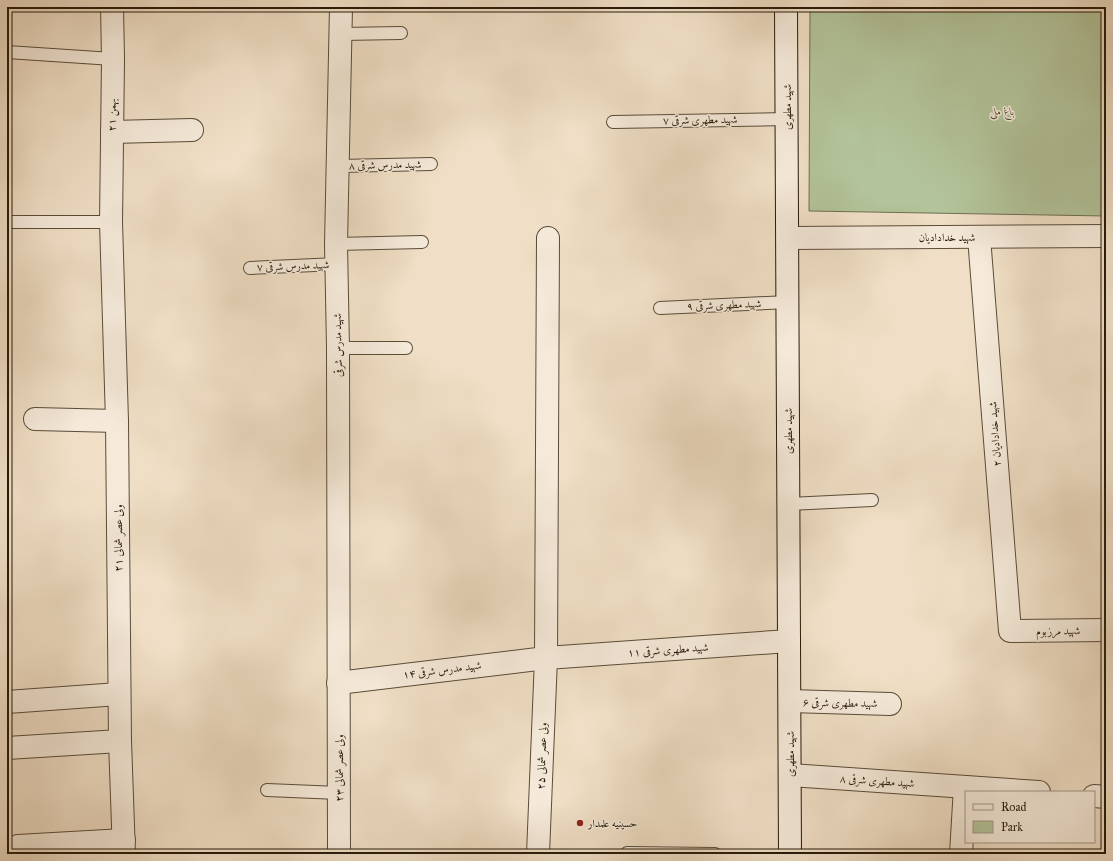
<svg xmlns="http://www.w3.org/2000/svg" width="1113" height="861" font-family="'IM FELL Great Primer',Amiri,serif">
  <rect width="100%" height="100%" fill="#f0dfc6"/>
  <filter id="stains"><feTurbulence type="fractalNoise" baseFrequency=".005" numOctaves="4"/><feColorMatrix values="0 0 0 0 .2 0 0 0 0 .09 0 0 0 0 .02 0 0 0 .5 -.17"/></filter>
  <radialGradient id="worn" r=".72"><stop offset=".6" stop-color="#630" stop-opacity="0"/><stop offset="1" stop-color="#630" stop-opacity=".3"/></radialGradient>
  <!-- green -->
  <polygon fill="#b3c39a" stroke="#6d6f52" points="810,7 1106,7 1106,216 809,211"/>
  <g fill="none" stroke-linecap="round" stroke-linejoin="round">
    <!-- lane casing -->
    <g stroke="#594c39" stroke-width="14">
      <g id="lane">
        <polyline points="341,34 401,33"/>
        <polyline points="7,52 113,59"/>
        <polyline points="613,122 787,119"/>
        <polyline points="339,166 431,164"/>
        <polyline points="7,222 111,222"/>
        <polyline points="336,244 422,242"/>
        <polyline points="250,268 337,264"/>
        <polyline points="660,308 788,302"/>
        <polyline points="338,348 406,348"/>
        <polyline points="789,504 872,500"/>
        <polyline points="267,790 339,793"/>
        <polyline points="627,853 715,854"/>
      </g>
    </g>
    <!-- street casing -->
    <g stroke="#594c39" stroke-width="24">
      <g id="street">
        <polyline points="112,7 113,59 111,222 117,421 120,741 124,854"/>
        <polyline points="112,132 192,130"/>
        <polyline points="979,237 1010,631 1106,630"/>
        <polyline points="788,238 1106,236"/>
        <polyline points="35,419 117,421"/>
        <polyline points="338,683 546,658 789,641"/>
        <polyline points="790,701 890,704"/>
        <polyline points="7,702 119,694"/>
        <polyline points="7,748 120,741"/>
        <polyline points="790,775 1039,792"/>
        <polyline points="1094,796 1106,797"/>
        <polyline points="18,846 124,840"/>
        <polyline points="339,854 338,348 336,244 341,7"/>
        <polyline points="538,854 546,658 548,238"/>
        <polyline points="961,854 965,787"/>
      </g>
    </g>
    <!-- secondary casing -->
    <g stroke="#271b0a" stroke-width="24">
      <polyline id="secondary" points="786,7 790,854"/>
    </g>
    <!-- lane -->
    <use href="#lane" stroke="#f5eada" stroke-width="12"/>
    <!-- street -->
    <use href="#street" stroke="#f5eada" stroke-width="22"/>
    <!-- secondary -->
    <use href="#secondary" stroke="#f5eada" stroke-width="22"/>
  </g>
  <!-- markers -->
  <circle fill="#8f2418" stroke="#f5eada" stroke-width="1.5" cx="580" cy="823" r="4"/>
  <g text-anchor="middle" dominant-baseline="central" stroke-width="3" stroke-linejoin="round" paint-order="stroke">
    <!-- street labels -->
    <g font-size="11" fill="#271b0a" stroke="#f5eada">
      <text transform="translate(787 107) rotate(-90)">شهید مطهری</text>
      <text transform="translate(112 115) rotate(-89)">بهمن ۲۱</text>
      <text transform="translate(700 120) rotate(-1)">شهید مطهری شرقی ۷</text>
      <text transform="translate(385 165) rotate(-1)">شهید مدرس شرقی ۸</text>
      <text x="947" y="237">شهید خدادادیان</text>
      <text transform="translate(293 266) rotate(-2)">شهید مدرس شرقی ۷</text>
      <text transform="translate(724 305) rotate(-2)">شهید مطهری شرقی ۹</text>
      <text transform="translate(338 345) rotate(-91)">شهید مدرس شرقی</text>
      <text transform="translate(788 431) rotate(-90)">شهید مطهری</text>
      <text transform="translate(995 434) rotate(-94)">شهید خدادادیان ۲</text>
      <text transform="translate(118 538) rotate(-90)">ولی عصر شمالی ۲۱</text>
      <text transform="translate(1058 631) rotate(-1)">شهید مرزبوم</text>
      <text transform="translate(668 650) rotate(-4)">شهید مطهری شرقی ۱۱</text>
      <text transform="translate(442 670) rotate(-7)">شهید مدرس شرقی ۱۴</text>
      <text transform="translate(840 703) rotate(1)">شهید مطهری شرقی ۶</text>
      <text transform="translate(790 754) rotate(-90)">شهید مطهری</text>
      <text transform="translate(542 756) rotate(-88)">ولی عصر شمالی ۲۵</text>
      <text transform="translate(339 768) rotate(-90)">ولی عصر شمالی ۲۳</text>
      <text transform="translate(877 781) rotate(4)">شهید مطهری شرقی ۸</text>
    </g>
    <!-- park labels -->
    <g font-size="11" font-style="italic" fill="#514d35" stroke="#f5eada">
      <text x="1002" y="111">باغ ملی</text>
    </g>
    <!-- poi labels -->
    <g font-size="11" fill="#271b0a" stroke="#f5eada" text-anchor="start">
      <text x="588" y="823">حسینیه علمدار</text>
    </g>
  </g>
  <!-- margin -->
  <rect width="1113" height="861" fill="none" stroke="#f0dfc6" stroke-width="24"/>
  <rect x="8" y="8" width="1097" height="845" fill="none" stroke="#271b0a" stroke-width="2"/>
  <rect x="12" y="12" width="1089" height="837" fill="none" stroke="#271b0a"/>
  <!-- legend -->
  <rect x="965" y="791" width="130" height="52" fill="#f5eada" stroke="#a39787"/>
  <rect x="973" y="804" width="20" height="6" fill="#f5eada" stroke="#a39787"/>
  <text x="1001" y="811" font-size="12" fill="#271b0a">Road</text>
  <rect x="973" y="821" width="20" height="12" fill="#b3c39a" stroke="#a39787"/>
  <text x="1001" y="831" font-size="12" fill="#271b0a">Park</text>
  <rect width="100%" height="100%" filter="url(#stains)"/>
  <rect width="100%" height="100%" fill="url(#worn)"/>
</svg>
